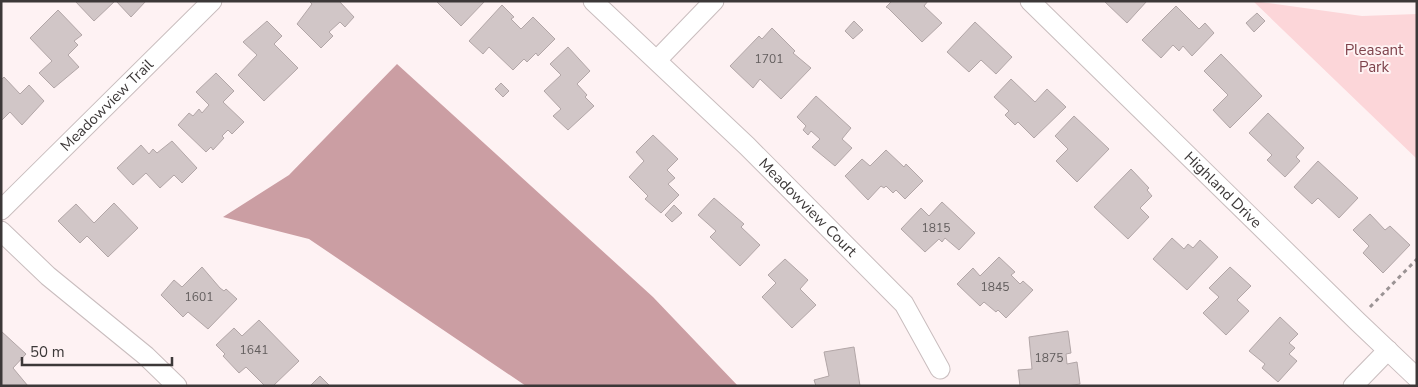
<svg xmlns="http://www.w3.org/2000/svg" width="1418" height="387" font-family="'Nunito Sans',sans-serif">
  <rect width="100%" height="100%" fill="#fef2f3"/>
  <!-- green -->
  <polygon fill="#fcd6d9" points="1253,1 1362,16 1417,14 1417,159"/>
  <!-- water -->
  <polygon fill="#cb9ea3" points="397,64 653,297 738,386 526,386 309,239 223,217 289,175"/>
  <!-- building -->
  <g fill="#d1c6c7" stroke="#b2a6a7">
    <polygon points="75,1 115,1 94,21"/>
    <polygon points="116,1 146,1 131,17"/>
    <polygon points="309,1 339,1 354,17 345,27 340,22 329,32 333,36 321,48 297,24 312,4"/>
    <polygon points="436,1 485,1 461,26"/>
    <polygon points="892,1 928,1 924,6 942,23 922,42 888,8 886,7"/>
    <polygon points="1104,1 1147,1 1127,23"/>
    <polygon points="502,5 514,17 511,19 521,29 533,17 555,39 538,56 536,53 527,62 524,59 513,70 489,47 483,54 469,41"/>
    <polygon points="1176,6 1199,29 1205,23 1214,33 1192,56 1183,46 1179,51 1173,45 1161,58 1142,40"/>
    <polygon points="58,10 82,35 74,41 78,45 68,55 79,67 54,88 39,73 52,61 30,38"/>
    <polygon points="1257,13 1265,21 1254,32 1246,23"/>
    <polygon points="267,21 282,36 274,44 298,68 264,101 238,75 257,55 243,42"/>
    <polygon points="854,21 863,30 853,39 845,31"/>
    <polygon points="975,22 1012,57 996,74 981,60 969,72 947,52"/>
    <polygon points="772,28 795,51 793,53 811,68 781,99 760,79 753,88 730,66 759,36 762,39"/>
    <polygon points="568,47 590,71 577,84 587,95 585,97 594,106 568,130 553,116 561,109 544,91 561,75 550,64"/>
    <polygon points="1221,54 1262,96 1230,128 1213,110 1228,95 1204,71"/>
    <polygon points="216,73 234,91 223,102 244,122 232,134 228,130 222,136 224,138 213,150 211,147 206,152 178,125 189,113 193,116 199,109 202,113 209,105 196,92"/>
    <polygon points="4,77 20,94 29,85 44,101 22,125 10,112 1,121 1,80"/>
    <polygon points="1011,79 1035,102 1047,89 1066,107 1034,138 1018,122 1015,125 1005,115 1009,111 994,97"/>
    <polygon points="501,83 509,91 503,97 495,89"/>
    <polygon points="816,96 851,128 842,139 852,148 835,166 812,147 820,139 811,131 808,135 803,130 806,126 797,117"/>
    <polygon points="1268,113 1304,148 1296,157 1300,161 1285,177 1267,160 1272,155 1249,133"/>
    <polygon points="1074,116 1109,149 1077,182 1056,161 1068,149 1055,136"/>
    <polygon points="653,135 678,159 667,170 675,178 668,184 679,195 661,213 645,199 648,196 629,177 644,161 636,152"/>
    <polygon points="172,141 197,168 182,183 174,175 160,188 146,173 133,185 117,168 141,145 149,154 153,149 157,153"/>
    <polygon points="886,150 904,167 906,164 923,181 905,199 896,190 893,193 886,186 884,188 881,186 868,200 845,176 862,159 870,166"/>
    <polygon points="1318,161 1358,198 1339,218 1318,198 1312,204 1294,187"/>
    <polygon points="1131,169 1149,188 1147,190 1152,196 1140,208 1149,217 1128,239 1094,207"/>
    <polygon points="714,198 744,224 741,227 760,245 740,266 710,237 716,231 698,215"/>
    <polygon points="942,202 975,233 959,250 945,238 942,242 939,239 925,252 901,229 921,208 929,216"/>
    <polygon points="114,203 138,228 108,257 87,236 80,243 58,221 76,204 94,223"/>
    <polygon points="674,205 682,213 672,222 665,215"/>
    <polygon points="1370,214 1385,230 1390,226 1410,245 1383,273 1363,253 1369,246 1353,230"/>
    <polygon points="1172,238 1184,249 1188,244 1193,248 1200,240 1218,257 1187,290 1153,259"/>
    <polygon points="999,257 1015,272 1011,275 1020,284 1023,281 1033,290 1006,318 998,310 996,312 984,302 980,306 957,284 973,268 980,276"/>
    <polygon points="785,259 808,280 800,289 816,305 792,328 762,297 776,283 768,275"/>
    <polygon points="202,267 220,288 224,291 226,289 237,299 208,329 188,312 183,317 161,295 174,280 182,287"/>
    <polygon points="1230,267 1251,286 1237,300 1249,311 1226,335 1203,313 1219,297 1209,288"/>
    <polygon points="1280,317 1298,334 1289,343 1295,348 1289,354 1297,361 1278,382 1262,368 1265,364 1249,351"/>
    <polygon points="259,320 299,361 273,386 265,386 246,367 239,373 223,356 225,354 216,345 234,328 242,336"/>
    <polygon points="1,331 26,354 13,368 28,386 1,386"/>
    <polygon points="1068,331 1071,353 1066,354 1067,364 1077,362 1080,384 1067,386 1020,386 1018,370 1032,369 1029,337"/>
    <polygon points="854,347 860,386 816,386 814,380 829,376 824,352"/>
    <polygon points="320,376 330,386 310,386"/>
  </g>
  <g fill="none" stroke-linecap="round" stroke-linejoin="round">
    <!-- street casing -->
    <g stroke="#c9bdbe" stroke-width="21">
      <g id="street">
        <path id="s1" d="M593,1l154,145 157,158 36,65"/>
        <path id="s2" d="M1030,1l327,320 60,57"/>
        <polyline points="657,60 714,1"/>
        <path id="s3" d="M1,210l211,-209"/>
        <polyline points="1,231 48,276 146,356 177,386"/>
        <polyline points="1353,386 1388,350"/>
      </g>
    </g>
    <!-- path -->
    <polyline stroke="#9b9394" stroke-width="3" stroke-dasharray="4 4" stroke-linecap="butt" points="1370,307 1417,259"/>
    <!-- street -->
    <use href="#street" stroke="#fff" stroke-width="19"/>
  </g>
  <g text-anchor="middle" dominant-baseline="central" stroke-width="4" stroke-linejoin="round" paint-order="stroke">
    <!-- number labels -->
    <g font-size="12" fill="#615c5c">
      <text x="769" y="59">1701</text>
      <text x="936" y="228">1815</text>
      <text x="995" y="287">1845</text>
      <text x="199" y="297">1601</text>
      <text x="254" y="350">1641</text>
      <text x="1049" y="358">1875</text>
    </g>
    <!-- park labels -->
    <g font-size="15" fill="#7f434c" stroke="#fef2f3">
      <text x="1374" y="50">Pleasant<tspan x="1374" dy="17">Park</tspan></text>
    </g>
    <!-- street labels -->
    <g font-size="15" fill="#3c3838" stroke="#fef2f3">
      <text stroke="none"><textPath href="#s3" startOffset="149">Meadowview Trail</textPath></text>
      <text stroke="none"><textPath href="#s2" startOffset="270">Highland Drive</textPath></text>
      <text stroke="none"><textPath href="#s1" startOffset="298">Meadowview Court</textPath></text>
    </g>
  </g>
  <!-- border -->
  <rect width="1418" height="387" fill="none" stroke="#3c3838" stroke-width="5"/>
  <!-- scale -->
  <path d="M22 357v8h150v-8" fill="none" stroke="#3c3838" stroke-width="2.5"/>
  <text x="30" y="357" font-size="15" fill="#3c3838" stroke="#fef2f3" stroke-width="4" paint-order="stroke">50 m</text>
</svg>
